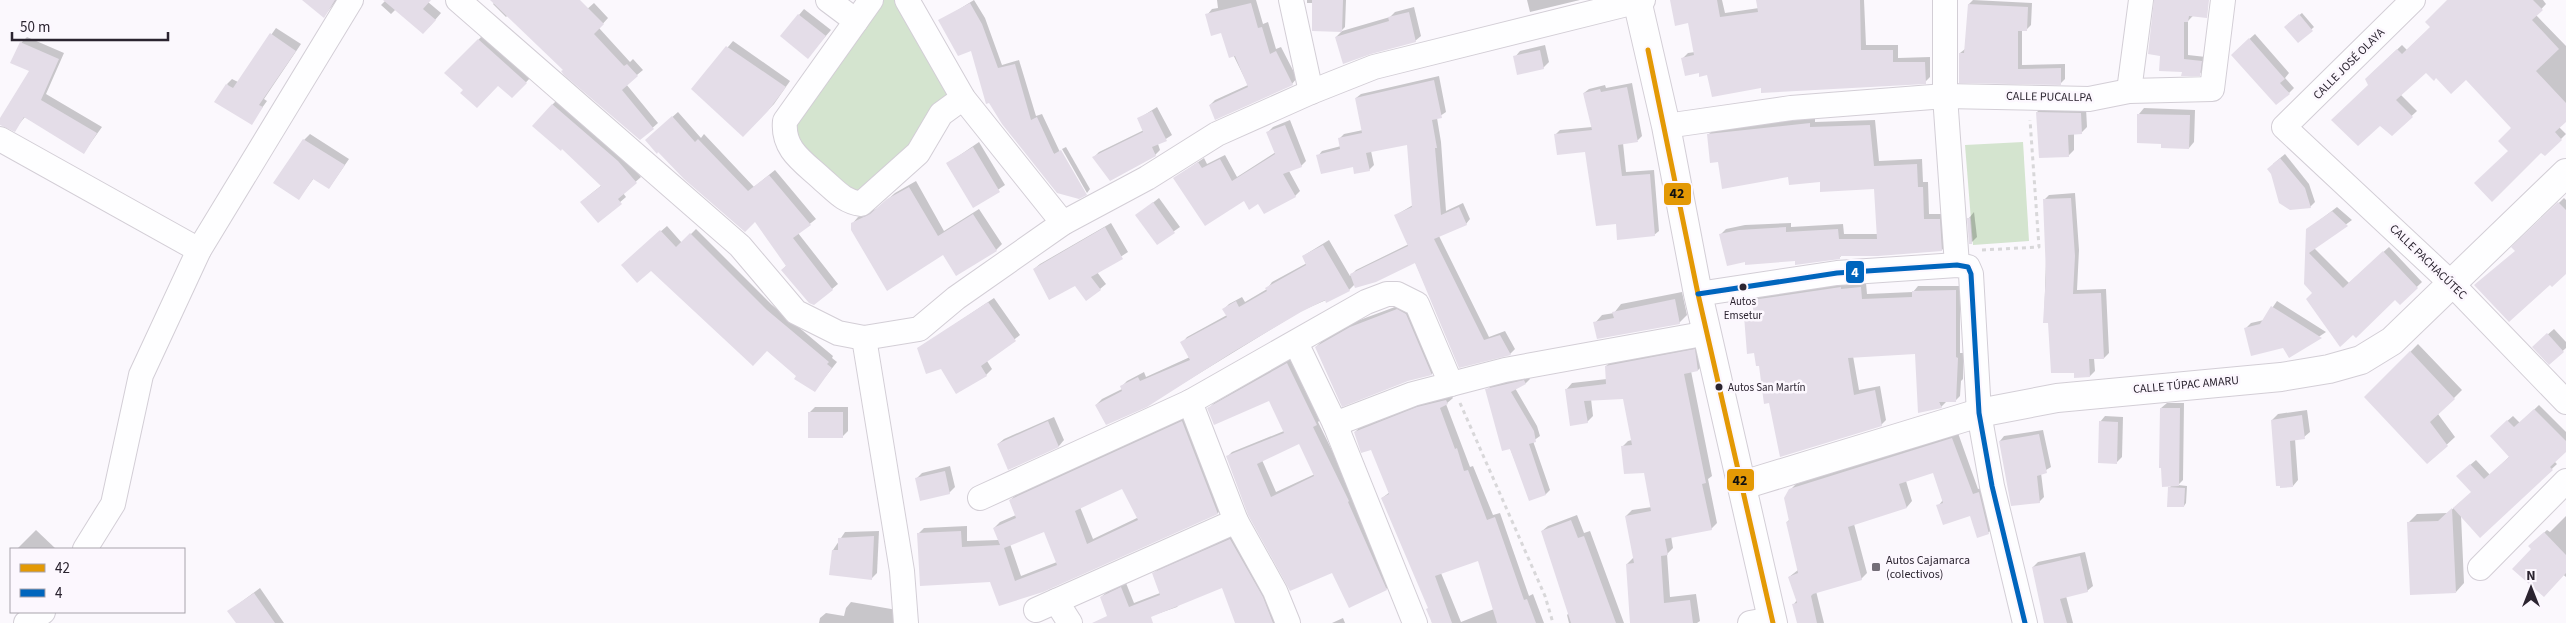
<svg xmlns="http://www.w3.org/2000/svg" width="2566" height="623" font-family="'Source Sans 3',sans-serif">
  <rect width="100%" height="100%" fill="#fbf8fd"/>
  <!-- green -->
  <g fill="#d4e4cf">
    <polygon points="871,0 907,0 963,98 861,204 786,136"/>
    <polygon points="2023,142 2029,241 1973,245 1965,145"/>
  </g>
  <!-- shadow -->
  <g fill="#0003" fill-rule="evenodd">
    <polygon points="304,0 337,0 324,16"/>
    <polygon points="386,0 430,0 428,2 441,13 429,27 396,9 391,14 381,5"/>
    <polygon points="497,0 574,0 585,11 594,3 608,18 599,28 630,62 633,59 643,70 626,84 658,123 640,139 508,15 506,17 493,4"/>
    <polygon points="974,0 985,18 1002,65 1019,60 1036,116 1042,114 1059,150 1085,194 972,49 940,21"/>
    <polygon points="1217,0 1256,0 1263,24 1268,22 1276,49 1281,47 1297,78 1292,84 1210,105 1215,100 1248,85 1222,32 1207,15 1212,9 1218,8"/>
    <polygon points="1307,0 1346,0 1345,27 1341,31 1314,3 1307,3"/>
    <polygon points="1527,0 1580,0 1530,12"/>
    <polygon points="1675,0 1722,0 1725,13 1759,8 1757,0 1864,0 1866,45 1898,45 1898,58 1930,57 1930,77 1925,82 1762,86 1700,72 1683,58 1688,53 1695,52 1689,22"/>
    <polygon points="1973,0 2032,3 2031,25 2026,30 2022,30 2022,65 2065,64 2065,79 2061,83 1960,53 1965,49 1969,4"/>
    <polygon points="2155,0 2208,0 2188,21 2188,55 2206,57 2204,70 2199,74 2183,71 2162,54"/>
    <polygon points="2449,0 2543,0 2546,4 2536,15 2566,46 2566,120 2559,127 2566,134 2545,155 2541,151 2509,151 2513,128 2466,78 2436,77 2426,71 2400,94 2417,111 2392,134 2370,85 2371,74 2402,45 2407,50 2431,27"/>
    <polygon points="1414,7 1421,36 1415,41 1336,37 1342,31 1390,17 1395,12"/>
    <polygon points="804,9 831,30 813,51 799,15"/>
    <polygon points="2302,13 2314,27 2298,41 2288,24"/>
    <polygon points="276,28 301,44 264,99 267,101 251,123 227,84 232,79 238,82"/>
    <polygon points="2255,34 2289,73 2285,78 2294,88 2289,93 2237,50"/>
    <polygon points="483,35 531,77 512,97 498,84 465,89 446,73"/>
    <polygon points="27,37 64,53 46,94 102,127 84,152 25,117 14,130 0,124 31,70 21,43"/>
    <polygon points="733,41 790,81 774,104 743,136 693,89"/>
    <polygon points="1545,45 1549,62 1543,68 1515,57 1520,51"/>
    <polygon points="1439,76 1446,112 1437,118 1441,142 1446,211 1463,203 1470,219 1466,224 1439,236 1489,337 1505,331 1515,349 1510,354 1460,366 1415,262 1355,284 1349,290 1301,311 1146,406 1096,405 1102,399 1122,389 1121,387 1127,381 1144,372 1146,377 1190,357 1182,343 1187,337 1227,315 1224,309 1229,304 1242,297 1245,302 1267,289 1272,282 1307,263 1303,256 1329,240 1350,276 1356,270 1409,244 1396,215 1413,205 1408,144 1371,151 1374,165 1369,170 1318,156 1322,151 1341,146 1339,139 1344,134 1363,130 1356,98 1361,94"/>
    <polygon points="1632,83 1642,136 1638,140 1623,143 1626,172 1654,170 1659,231 1654,235 1617,223 1586,151 1556,134 1560,130 1592,127 1584,93 1589,89 1605,85 1606,88"/>
    <polygon points="558,99 623,156 641,177 623,193 626,197 598,221 587,197 602,185 552,105"/>
    <polygon points="2043,106 2086,108 2087,127 2081,133 2074,133 2074,150 2068,156 2037,112"/>
    <polygon points="1157,107 1172,135 1158,144 1160,150 1155,155 1094,157 1099,152 1144,130 1138,119"/>
    <polygon points="2144,108 2195,110 2194,142 2189,148 2162,143 2139,114"/>
    <polygon points="678,112 701,138 704,134 754,187 775,170 816,219 798,233 838,284 832,289 782,270 787,265 755,220 652,135"/>
    <polygon points="1815,118 1815,122 1875,120 1879,161 1922,159 1923,182 1928,182 1929,214 1945,214 1947,244 1942,250 1842,255 1839,258 1746,261 1721,234 1726,229 1745,225 1791,223 1791,227 1843,224 1844,234 1878,234 1875,188 1789,176 1720,161 1709,134 1714,129"/>
    <polygon points="1290,120 1306,161 1301,166 1289,171 1300,191 1295,196 1259,202 1175,178 1204,158 1207,164 1225,155 1237,177 1276,152 1268,132 1273,127"/>
    <polygon points="310,134 349,159 329,188 314,178 299,198 304,140"/>
    <polygon points="979,142 1005,185 974,206 947,164"/>
    <polygon points="1066,147 1090,189 1087,193 1062,149"/>
    <polygon points="2285,154 2309,184 2315,202 2310,207 2273,164"/>
    <polygon points="916,181 944,231 979,209 1002,244 996,250 852,224 858,217 878,208 895,193"/>
    <polygon points="2075,193 2079,250 2077,290 2106,289 2109,353 2104,358 2094,358 2095,371 2090,376 2075,372 2049,322 2044,322 2047,229 2044,200 2049,195"/>
    <polygon points="1159,198 1180,227 1157,243 1137,215"/>
    <polygon points="2564,198 2566,200 2566,272 2513,247"/>
    <polygon points="2337,207 2352,220 2314,248 2349,283 2389,247 2422,282 2400,303 2395,299 2314,293 2305,283 2307,230"/>
    <polygon points="1974,212 1977,237 1971,243 1969,218"/>
    <polygon points="1111,223 1128,252 1097,272 1106,284 1100,289 1034,269 1040,264"/>
    <polygon points="667,226 682,243 696,229 772,305 833,356 832,358 837,362 814,391 767,350 651,269 628,260"/>
    <polygon points="1846,282 1866,283 1867,294 1913,292 1918,286 1960,286 1960,353 1963,353 1963,379 1961,381 1960,396 1955,401 1946,402 1941,407 1917,353 1853,356 1859,390 1880,386 1886,420 1881,425 1760,365 1746,317 1755,312 1753,301 1758,295"/>
    <polygon points="1682,292 1687,315 1679,323 1595,323 1602,315 1614,313 1621,304"/>
    <polygon points="994,298 1020,335 987,361 992,369 986,375 957,392 942,367 918,349"/>
    <polygon points="2277,301 2326,332 2290,356 2284,347 2246,328 2251,323 2264,320"/>
    <polygon points="1403,304 1412,308 1437,368 1432,374 1408,380 1316,347 1322,341 1357,321"/>
    <polygon points="2554,329 2566,342 2566,348 2549,363 2539,342"/>
    <polygon points="1701,344 1704,364 1698,370 1691,371 1712,476 1708,479 1717,523 1711,529 1671,536 1673,548 1667,554 1670,597 1696,594 1700,621 1697,623 1631,623 1627,564 1634,557 1626,516 1632,510 1652,507 1645,471 1622,447 1628,441 1632,440 1624,398 1591,399 1593,416 1587,422 1566,390 1572,383 1607,379 1606,366 1613,360"/>
    <polygon points="2418,344 2462,390 2438,414 2455,437 2427,463 2366,397"/>
    <path d="M1292,358l29,61 -3,3 36,73 37,89 -5,5 -53,-18 -106,-114 5,-5 52,-21 -14,-32 -61,9 5,-5zM1300,442l15,32 -39,18 -14,-32z"/>
    <polygon points="1529,377 1530,379 1526,383 1515,388 1537,426 1540,436 1533,441 1550,490 1546,494 1530,499 1487,390 1491,386"/>
    <path d="M1451,395l2,3 -7,6 24,63 3,-1 20,49 7,-2 29,83 4,-2 11,29h-112l-3,-15 -47,-110 8,-6 -18,-44 -17,-16 5,-5 64,-25zM1479,559l15,50 -33,13 -20,-49z"/>
    <polygon points="2167,403 2184,403 2183,480 2178,485 2187,486 2186,503 2184,506 2169,488 2172,485 2161,408"/>
    <polygon points="2539,405 2566,432 2566,451 2554,461 2557,464 2480,536 2461,515 2464,583 2456,592 2408,523 2417,514 2448,513 2472,492 2463,471 2476,460 2490,475 2510,456 2496,431 2513,416 2520,423"/>
    <polygon points="815,407 848,407 848,431 842,437 809,413"/>
    <polygon points="2307,410 2310,432 2304,437 2295,439 2298,480 2293,486 2272,420 2278,414"/>
    <path d="M1188,416l35,91 -5,6 -176,78 -51,-11 -73,-46 6,-6 43,-2v15l32,-1 -5,-12 6,-6 16,-7 -6,-15 6,-5zM1123,487l16,30 -46,22 -13,-32zM1045,531l12,31 -36,14 -11,-32z"/>
    <polygon points="2105,416 2123,417 2122,457 2117,462 2100,422"/>
    <polygon points="1054,417 1064,440 1059,446 1009,468 998,444 1004,439"/>
    <polygon points="2043,430 2051,467 2041,473 2044,497 2039,502 2000,441 2004,436"/>
    <polygon points="1958,433 1978,489 1985,487 1994,527 1989,532 1978,536 1971,515 1938,506 1943,500 1934,471 1906,481 1912,501 1907,507 1854,524 1867,573 1861,579 1816,591 1824,623 1805,623 1794,604 1797,600 1789,577 1798,570 1787,522 1790,519 1790,490 1796,484 1834,472 1837,469"/>
    <polygon points="950,466 955,487 949,493 916,479 922,473"/>
    <polygon points="1577,515 1584,533 1590,531 1624,623 1569,623 1567,615 1569,613 1542,531 1548,526"/>
    <polygon points="2566,516 2566,577 2533,549 2533,543 2547,530 2550,532"/>
    <polygon points="36,530 56,549 17,549"/>
    <polygon points="879,531 877,573 871,579 833,550 845,532"/>
    <polygon points="1236,534 1280,623 1236,623 1222,586 1182,601 1177,607 1131,623 1111,623 1101,597 1107,592 1126,583 1134,603 1160,593 1153,574 1159,568"/>
    <polygon points="2085,552 2093,586 2087,591 2066,596 2073,623 2045,623 2033,567 2038,562"/>
    <polygon points="260,588 284,623 237,623 229,611"/>
    <polygon points="851,602 897,610 900,623 819,623 820,618 826,613 844,616 846,608"/>
    <polygon points="1343,618 1345,623 1332,623"/>
  </g>
  <!-- building -->
  <g fill="#e4dde8" fill-rule="evenodd">
    <polygon points="302,0 335,0 324,18"/>
    <polygon points="383,0 431,0 423,9 436,20 423,34"/>
    <polygon points="490,0 580,0 604,24 594,34 624,66 627,64 638,76 622,90 654,129 640,140 564,75 561,71 563,70"/>
    <polygon points="1312,0 1343,0 1342,32 1312,31"/>
    <polygon points="1670,0 1717,0 1720,17 1758,12 1756,0 1860,0 1861,50 1893,50 1893,62 1925,62 1926,84 1761,93 1761,88 1712,97 1707,75 1699,77 1699,73 1685,76 1681,58 1694,55 1688,23 1675,26"/>
    <polygon points="2154,0 2209,0 2207,18 2189,16 2188,22 2184,22 2184,59 2202,61 2200,76 2181,76 2182,72 2159,71 2160,56 2148,54"/>
    <polygon points="2447,0 2533,0 2543,10 2532,20 2559,49 2536,71 2566,103 2566,122 2555,132 2562,140 2545,156 2541,153 2492,202 2474,183 2508,151 2498,141 2511,128 2466,80 2451,94 2436,78 2434,81 2426,73 2396,100 2413,117 2392,136 2380,126 2358,146 2331,120 2368,85 2365,79 2397,49 2402,54 2430,27 2425,22"/>
    <polygon points="970,3 982,24 998,68 1015,64 1031,120 1037,117 1054,154 1061,150 1087,195 1079,199 1057,193 1002,124 989,103 986,104 971,51 958,56 938,20"/>
    <polygon points="1251,3 1258,28 1262,27 1270,54 1276,51 1293,85 1215,120 1209,105 1248,87 1235,56 1229,58 1221,33 1211,36 1205,14"/>
    <polygon points="1968,4 2028,7 2027,31 2018,31 2018,69 2061,68 2061,85 1959,83 1959,53 1964,53"/>
    <polygon points="1409,12 1416,42 1371,54 1343,64 1335,37 1389,21 1388,17"/>
    <polygon points="798,14 826,36 808,59 780,36"/>
    <polygon points="2299,14 2313,31 2298,43 2284,27"/>
    <polygon points="270,33 296,51 259,105 263,107 252,125 214,102 226,84 233,88"/>
    <polygon points="2249,38 2285,79 2280,83 2290,94 2276,105 2231,55"/>
    <polygon points="478,39 527,83 512,98 498,86 477,108 460,93 463,90 444,73"/>
    <polygon points="20,42 59,59 41,100 97,133 84,154 24,117 15,132 0,125 0,118 29,71 10,63"/>
    <polygon points="726,46 786,87 768,111 743,137 691,89"/>
    <polygon points="1540,50 1544,69 1517,75 1513,56"/>
    <polygon points="1434,80 1442,118 1432,120 1437,148 1435,148 1441,215 1459,207 1467,225 1434,239 1484,340 1500,335 1511,355 1459,368 1415,263 1376,282 1355,288 1350,274 1408,246 1394,215 1412,207 1407,145 1366,153 1370,171 1354,174 1353,167 1321,174 1316,155 1340,149 1338,138 1362,133 1355,98"/>
    <polygon points="1627,87 1638,142 1618,145 1622,176 1650,174 1655,236 1617,240 1616,224 1596,226 1585,152 1557,155 1554,134 1592,130 1583,93 1600,89 1601,92"/>
    <polygon points="552,104 618,161 637,183 618,199 622,204 598,223 580,202 601,186 562,149 561,151 532,126"/>
    <polygon points="1152,111 1167,141 1152,147 1156,156 1110,181 1092,157 1143,132 1137,118"/>
    <polygon points="2036,112 2081,113 2082,134 2068,135 2069,157 2039,158"/>
    <polygon points="2137,114 2190,115 2189,149 2161,148 2161,144 2137,143"/>
    <polygon points="672,116 695,142 698,139 748,191 769,175 811,225 793,238 833,290 814,305 809,303 781,270 786,266 755,222 745,232 684,179 658,152 657,154 645,140"/>
    <polygon points="1810,123 1810,127 1870,125 1874,166 1917,164 1918,187 1923,187 1924,219 1940,219 1942,251 1878,256 1840,256 1840,259 1795,265 1795,261 1745,265 1745,262 1727,266 1719,234 1739,230 1786,227 1786,232 1838,229 1839,239 1877,239 1874,189 1820,192 1820,182 1789,185 1788,177 1722,189 1718,162 1710,163 1707,134"/>
    <polygon points="1285,125 1302,167 1283,174 1296,197 1264,214 1258,204 1249,210 1244,201 1205,226 1173,178 1198,162 1202,168 1220,159 1232,181 1275,154 1266,132"/>
    <polygon points="303,139 345,165 329,189 313,179 299,200 273,183"/>
    <polygon points="973,147 1000,192 973,208 946,163"/>
    <polygon points="2280,158 2305,188 2311,208 2290,210 2279,203 2271,174 2267,169"/>
    <polygon points="909,187 938,236 973,214 997,251 956,276 943,255 887,291 851,230 851,223 870,214 887,199"/>
    <polygon points="2071,198 2075,256 2073,294 2101,293 2104,359 2089,359 2090,377 2074,378 2074,373 2051,373 2048,323 2043,323 2046,275 2043,199"/>
    <polygon points="1153,202 1175,233 1157,245 1135,215"/>
    <polygon points="2558,202 2566,210 2566,274 2552,287 2550,285 2509,322 2474,285 2515,251 2511,247"/>
    <polygon points="2332,211 2348,226 2309,253 2343,288 2383,251 2418,288 2400,305 2395,300 2356,338 2353,335 2340,347 2306,299 2312,293 2304,284 2306,229"/>
    <polygon points="1967,218 1970,218 1972,244 1969,244"/>
    <polygon points="1105,227 1123,259 1091,277 1101,290 1086,301 1075,286 1049,300 1033,269"/>
    <polygon points="660,230 676,247 690,233 767,310 829,362 827,364 832,368 815,392 794,379 796,376 767,351 753,366 651,271 637,283 621,265"/>
    <polygon points="1323,245 1350,291 1326,303 1325,300 1301,312 1233,352 1147,407 1106,425 1095,405 1122,391 1120,386 1138,377 1140,381 1190,360 1180,342 1227,317 1222,309 1236,301 1239,307 1267,291 1265,288 1306,265 1302,256"/>
    <polygon points="1841,287 1841,289 1861,287 1862,299 1912,297 1912,291 1956,290 1956,357 1958,358 1956,402 1939,402 1942,408 1918,413 1915,354 1848,358 1854,395 1875,390 1882,426 1780,457 1769,403 1764,404 1759,366 1756,366 1754,353 1747,354 1744,316 1754,316 1752,300"/>
    <polygon points="1675,299 1680,324 1597,339 1593,322 1614,318 1612,312"/>
    <polygon points="988,302 1016,341 981,366 987,376 956,394 941,369 926,374 917,348"/>
    <polygon points="2271,306 2284,314 2322,338 2289,358 2283,348 2251,356 2244,328 2260,324"/>
    <polygon points="1397,309 1406,314 1432,375 1408,381 1342,407 1315,347 1350,327"/>
    <polygon points="2547,333 2564,352 2549,365 2532,347"/>
    <polygon points="1695,349 1698,371 1684,374 1706,483 1702,484 1712,530 1665,539 1668,555 1661,556 1664,603 1690,600 1693,623 1630,623 1626,564 1634,563 1625,516 1651,511 1644,473 1624,474 1621,446 1632,445 1623,399 1584,401 1588,423 1570,426 1565,389 1606,384 1605,366"/>
    <polygon points="2410,351 2455,399 2430,422 2448,446 2427,464 2364,397"/>
    <path d="M1287,363l30,62 -4,2 36,74 -1,1 39,88 -38,18 -17,-35 -42,18 -42,-76 -22,-59 58,-23 -15,-32 -55,24 -7,-17zM1299,444l15,32 -43,21 -14,-33z"/>
    <polygon points="1524,380 1526,384 1511,392 1534,431 1536,442 1529,444 1546,495 1529,501 1510,449 1502,451 1485,389"/>
    <polygon points="1446,400 1448,404 1440,408 1455,449 1457,448 1464,471 1468,470 1487,520 1495,517 1524,600 1527,599 1536,623 1497,623 1478,561 1435,576 1452,623 1432,623 1426,609 1428,608 1381,498 1389,494 1371,450 1361,453 1354,432 1417,407"/>
    <polygon points="2160,408 2180,408 2179,486 2162,487 2161,468 2159,468"/>
    <polygon points="2534,409 2566,441 2566,452 2550,467 2553,470 2480,538 2453,508 2471,492 2456,476 2470,464 2484,479 2509,457 2490,436 2507,420 2514,427"/>
    <rect x="808" y="412" width="35" height="26"/>
    <polygon points="2302,415 2305,439 2290,441 2293,487 2280,488 2280,486 2276,486 2271,420"/>
    <polygon points="1048,421 1059,447 1008,470 997,444"/>
    <path d="M1182,421l36,93 -175,78 -44,14 -9,-24 -70,4 -3,-53 44,-2 1,16 38,-2 -7,-17 23,-10 -7,-18zM1122,489l16,31 -51,24 -12,-33zM1044,532l13,33 -42,16 -11,-33z"/>
    <polygon points="2099,421 2118,422 2117,464 2098,463"/>
    <polygon points="2039,434 2047,473 2037,476 2040,503 2011,506 1999,441"/>
    <polygon points="1952,438 1973,494 1979,492 1989,534 1977,538 1970,516 1943,525 1936,505 1943,503 1933,473 1899,484 1907,508 1848,527 1862,580 1813,594 1811,596 1817,623 1797,623 1792,604 1797,603 1788,577 1798,573 1786,522 1789,521 1784,498 1789,489"/>
    <polygon points="945,471 950,494 920,501 915,478"/>
    <polygon points="2168,487 2185,488 2184,507 2167,507"/>
    <polygon points="2452,508 2456,593 2410,595 2407,522 2438,521"/>
    <polygon points="1571,520 1578,538 1584,536 1616,623 1571,623 1541,531"/>
    <polygon points="2544,532 2566,555 2566,573 2544,597 2512,569 2531,549 2528,546"/>
    <polygon points="874,536 872,580 829,575 832,550 838,550 838,538"/>
    <polygon points="1230,539 1263,597 1273,623 1235,623 1222,588 1151,617 1153,623 1092,623 1107,616 1100,597 1121,587 1129,607 1160,595 1152,573"/>
    <polygon points="2080,556 2088,592 2060,599 2067,623 2044,623 2032,567"/>
    <polygon points="254,593 275,623 236,623 227,611"/>
  </g>
  <g fill="none" stroke-linecap="round" stroke-linejoin="round">
    <!-- minor casing -->
    <g stroke="#d3ced6" stroke-width="26">
      <g id="minor">
        <polyline points="458,0 740,246 796,312 838,333 864,338 919,329 956,298 1063,223 1147,178 1217,134 1311,92 1374,67 1643,0"/>
        <polyline points="828,0 856,21"/>
        <path d="M871,0l-86,121c-3,29 19,41 38,59 13,11 20,21 38,24l57,-51 23,-39 22,-16"/>
        <polyline points="907,0 963,98 1063,223"/>
        <polyline points="1291,0 1311,92"/>
        <polyline points="1945,0 1945,96 1957,265"/>
        <polyline points="2413,0 2284,127 2452,284 2566,402"/>
        <polyline points="2129,91 2141,0"/>
        <polyline points="1666,126 1791,108 1945,96 2089,99 2129,91 2212,89 2223,0"/>
        <polyline points="0,139 199,250"/>
        <polyline points="1698,294 1837,273 1957,265 1968,267 1971,274 1979,413 1992,486 2025,623"/>
        <polyline points="864,338 902,571 906,623"/>
        <polyline points="1296,343 1335,424 1415,623"/>
        <polyline points="1190,402 1236,521 1275,591 1288,623"/>
        <polyline points="1335,424 1413,394 1505,370 1708,333"/>
        <polyline points="980,498 1190,402 1366,302 1387,294 1397,294 1417,304 1451,384"/>
        <polyline points="85,549 113,504 141,375 199,250 351,0"/>
        <polyline points="2480,568 2566,481"/>
        <polyline points="1056,601 1070,623"/>
        <polyline points="1036,610 1236,521"/>
        <polyline points="26,623 43,612"/>
        <polyline points="1750,623 1772,619"/>
      </g>
    </g>
    <!-- tertiary casing -->
    <g stroke="#d3ced6" stroke-width="30">
      <polyline id="tertiary" points="1743,485 1979,413 2057,398 2281,377 2329,369 2361,360 2392,341 2566,173"/>
    </g>
    <!-- trunk casing -->
    <g stroke="#d3ced6" stroke-width="30">
      <polyline id="trunk" points="1637,0 1666,126 1698,294 1773,623"/>
    </g>
    <!-- path -->
    <g stroke="#d8d7d9" stroke-width="3" stroke-dasharray="4 4" stroke-linecap="butt">
      <polyline points="1982,250 2039,247 2030,120"/>
      <polyline points="1460,403 1545,596 1553,623"/>
    </g>
    <!-- minor -->
    <use href="#minor" stroke="#fefeff" stroke-width="24"/>
    <!-- tertiary -->
    <use href="#tertiary" stroke="#fefeff" stroke-width="28"/>
    <!-- trunk -->
    <use href="#trunk" stroke="#fefeff" stroke-width="28"/>
    <!-- bus-1 casing -->
    <g stroke="#fcf7fe" stroke-width="9">
      <polyline id="bus-1" points="1648,50 1698,294 1773,623"/>
    </g>
    <!-- bus-2 casing -->
    <g stroke="#fcf7fe" stroke-width="9">
      <polyline id="bus-2" points="1698,294 1837,273 1957,265 1968,267 1971,274 1979,413 1992,486 2025,623"/>
    </g>
    <!-- bus-1 -->
    <use href="#bus-1" stroke="#e39905" stroke-width="5"/>
    <!-- bus-2 -->
    <use href="#bus-2" stroke="#0065bd" stroke-width="5"/>
  </g>
  <!-- markers -->
  <g fill="#2b2430" stroke="#fcf7fe" stroke-width="2">
    <circle cx="1743" cy="287" r="4.5"/>
    <circle cx="1719" cy="387" r="4.5"/>
  </g>
  <rect fill="#746e78" stroke="#fcf7fe" stroke-width="2" x="1871" y="562" width="10" height="10" rx="2.5"/>
  <g text-anchor="middle" dominant-baseline="central" stroke-width="5" stroke-linejoin="round" paint-order="stroke">
    <!-- bus labels -->
    <g font-size="11" fill="#2b2430" stroke="#fcf7fe">
      <text x="1743" y="301">Autos<tspan x="1743" dy="14">Emsetur</tspan></text>
      <text x="1728" y="387" text-anchor="start">Autos San Martín</text>
    </g>
    <!-- street labels -->
    <g font-size="12" fill="#2b2430" stroke="#fcf7fe">
      <text transform="translate(2349 64) rotate(-45)">CALLE JOSÉ OLAYA</text>
      <text transform="translate(2049 97) rotate(1)">CALLE PUCALLPA</text>
      <text transform="translate(2428 262) rotate(44)">CALLE PACHACÚTEC</text>
      <text transform="translate(2186 385) rotate(-5)">CALLE TÚPAC AMARU</text>
    </g>
    <!-- poi labels -->
    <g font-size="12" fill="#2b2430" stroke="#fcf7fe" text-anchor="start">
      <text x="1886" y="560">Autos Cajamarca<tspan x="1886" dy="14">(colectivos)</tspan></text>
    </g>
  </g>
  <g stroke="#fcf7fe" stroke-width="2">
    <rect x="1663" y="182" width="29" height="24" rx="5" fill="#e39905"/>
    <rect x="1845" y="260" width="20" height="24" rx="5" fill="#0065bd"/>
    <rect x="1726" y="468" width="29" height="24" rx="5" fill="#e39905"/>
  </g>
  <g font-size="14" text-anchor="middle" font-weight="bold" fill="#fff">
    <text x="1855" y="277">4</text>
  </g>
  <g font-size="14" text-anchor="middle" font-weight="bold" fill="#111">
    <text x="1677" y="198">42</text>
    <text x="1740" y="485">42</text>
  </g>
  <!-- legend -->
  <rect x="10" y="548" width="175" height="65" fill="#fcf7fe" stroke="#a8a3ac"/>
  <rect x="20" y="564" width="25" height="8" fill="#e39905" stroke="#a8a3ac"/>
  <text x="55" y="573" font-size="15" fill="#2b2430">42</text>
  <rect x="20" y="589" width="25" height="8" fill="#0065bd" stroke="#a8a3ac"/>
  <text x="55" y="598" font-size="15" fill="#2b2430">4</text>
  <!-- north arrow -->
  <g transform="translate(2531 588)" stroke="#fcf7fe" stroke-width="4" paint-order="stroke">
  <path d="M0-4L9 19L0 12L-9 19Z" fill="#2b2430"/>
  <text y="-8" font-size="14" font-weight="bold" text-anchor="middle" fill="#2b2430">N</text>
  </g>
  <!-- scale -->
  <path d="M12 32v8h156v-8" fill="none" stroke="#2b2430" stroke-width="2.5"/>
  <text x="20" y="32" font-size="15" fill="#2b2430" stroke="#fcf7fe" stroke-width="4" paint-order="stroke">50 m</text>
</svg>
